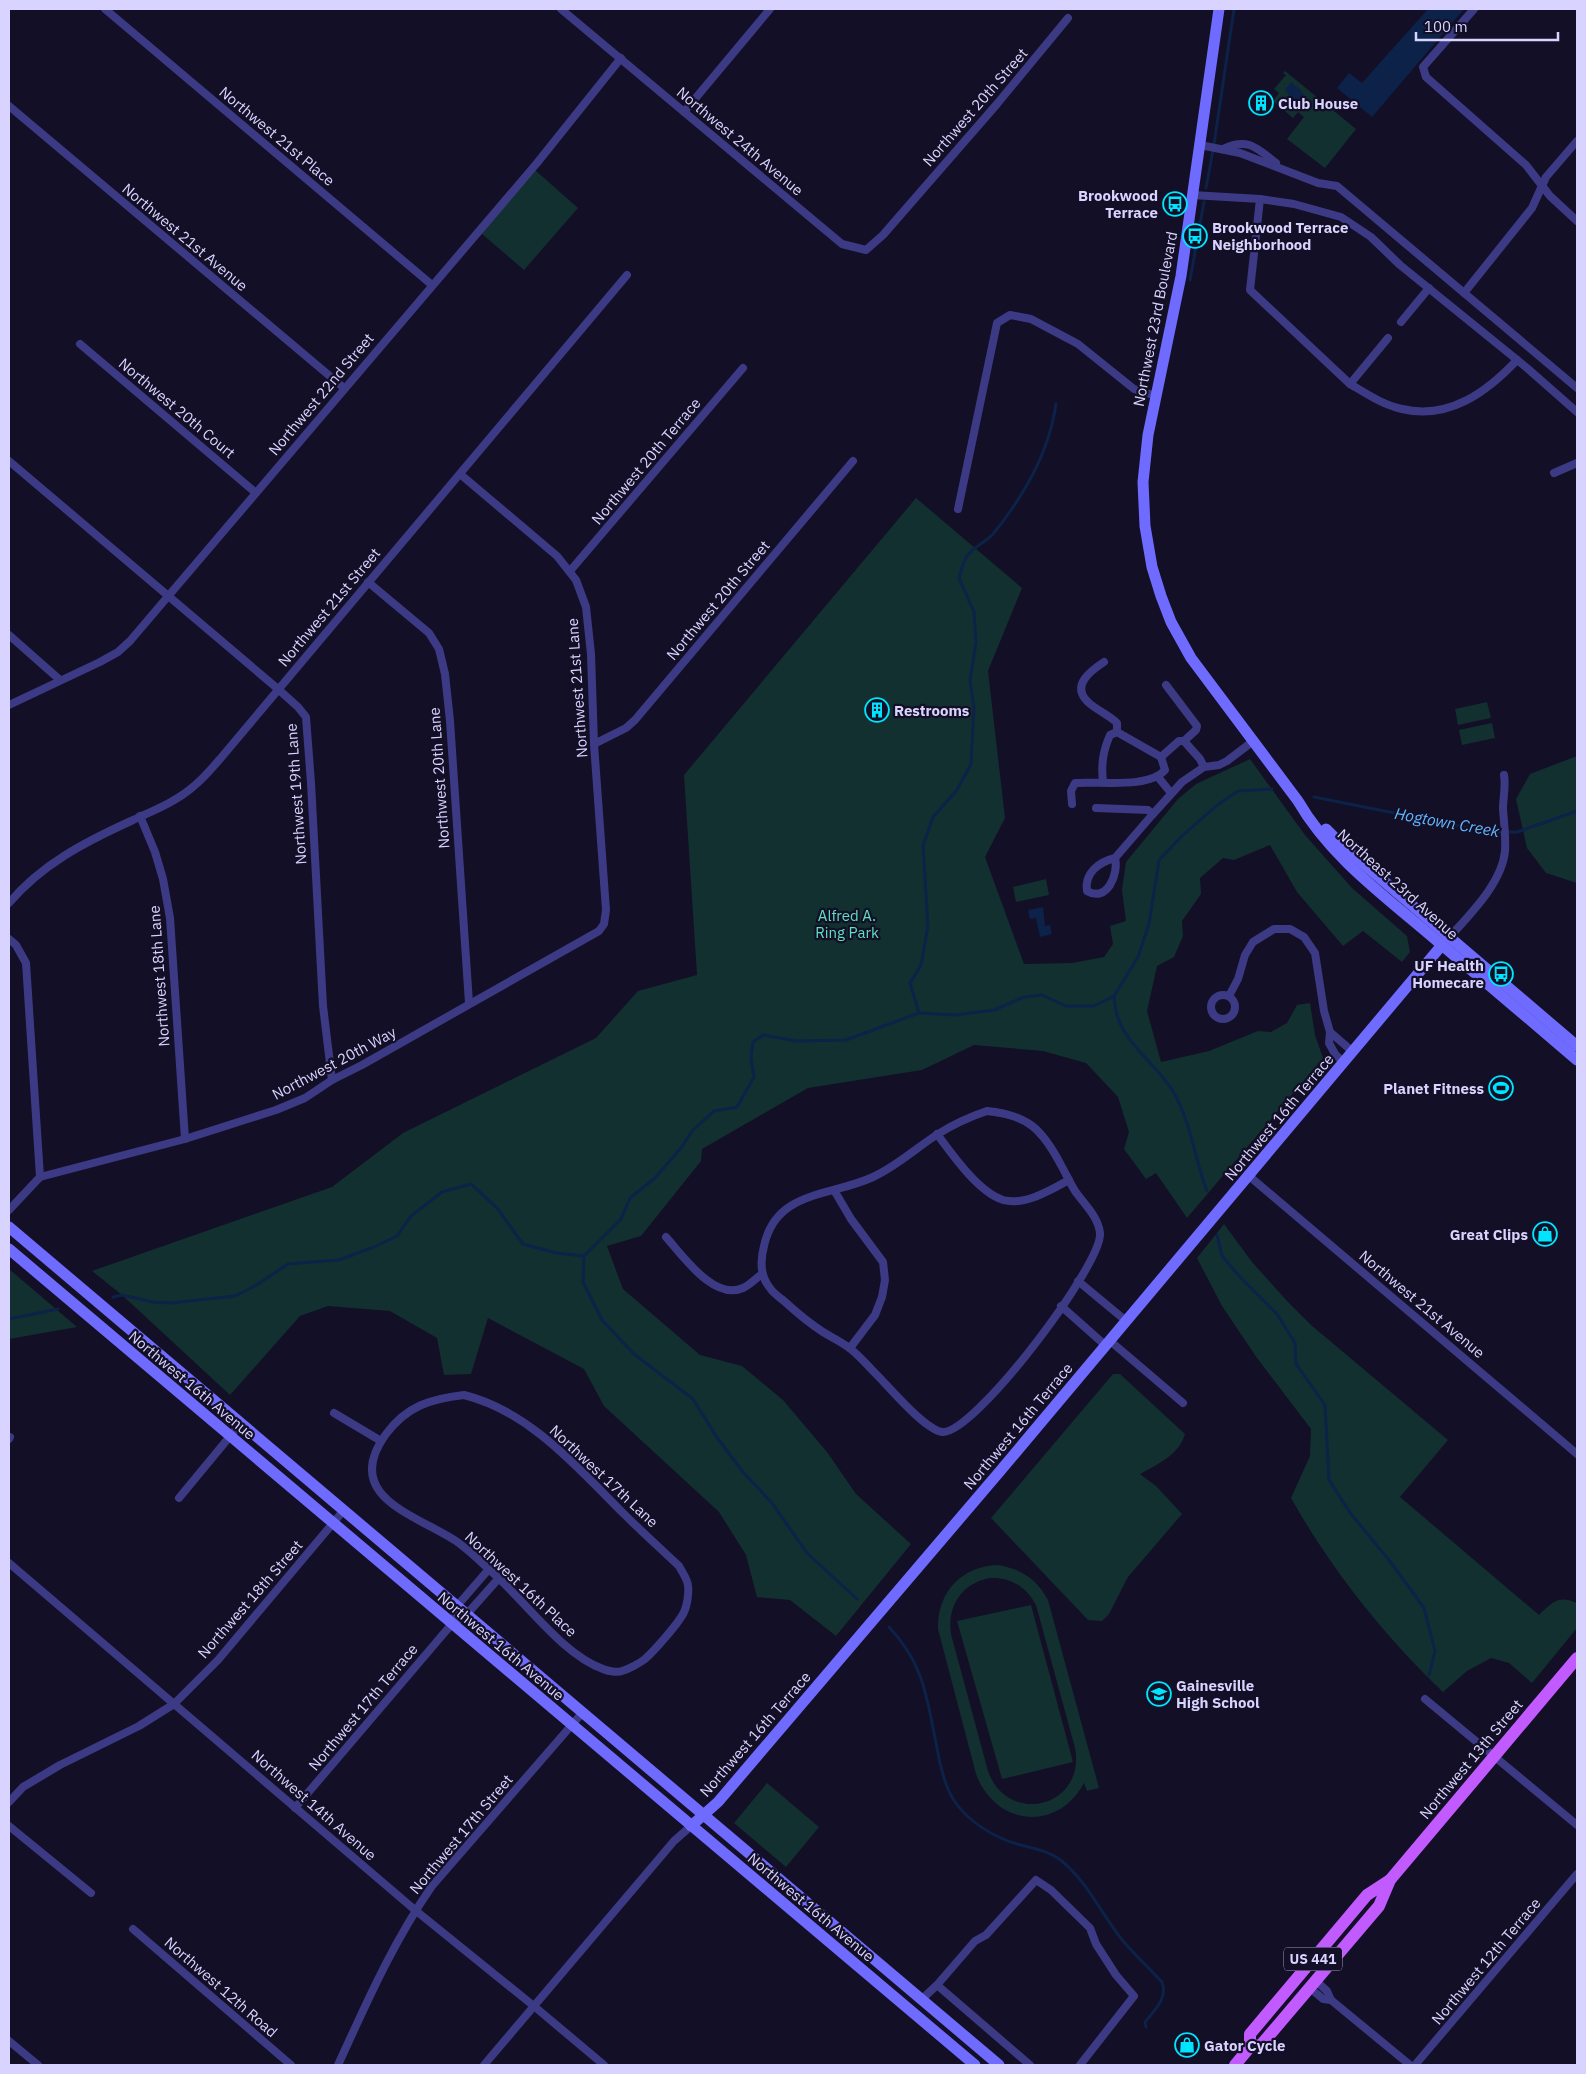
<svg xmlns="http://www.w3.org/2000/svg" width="1586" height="2074" font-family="'IBM Plex Sans',sans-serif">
  <rect width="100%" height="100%" fill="#130f26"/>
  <!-- green -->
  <g fill="#12302f" fill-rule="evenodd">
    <polygon points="1285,71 1356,129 1325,168 1287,139 1304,117 1298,112 1293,118 1273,101 1279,93 1274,89 1286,75 1283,73"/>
    <polygon points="535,170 578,208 524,270 481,233"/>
    <polygon points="916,498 1022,588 988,671 1005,818 985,857 1024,964 1072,963 1104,957 1113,944 1110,926 1126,921 1122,890 1126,862 1178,799 1196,784 1250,759 1305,835 1352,888 1407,936 1410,952 1402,962 1363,931 1343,946 1297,892 1270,845 1234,860 1223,858 1200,878 1201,894 1182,921 1183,936 1174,957 1157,966 1147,1011 1161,1062 1209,1051 1258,1031 1271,1032 1287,1023 1297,1005 1310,1003 1315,1035 1323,1058 1187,1218 1156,1173 1146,1179 1124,1149 1129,1132 1118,1097 1086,1063 1043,1051 974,1045 922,1070 808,1088 702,1149 701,1161 641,1236 607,1246 623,1289 700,1355 742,1366 783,1400 827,1452 856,1494 911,1544 836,1636 790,1600 757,1597 746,1555 719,1512 604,1406 584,1369 488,1318 471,1374 444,1375 437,1338 390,1311 328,1306 300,1316 230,1395 122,1295 92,1271 332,1187 403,1133 596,1038 638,991 697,975 684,775"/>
    <polygon points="1487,702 1491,718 1458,725 1455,709"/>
    <polygon points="1492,723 1495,738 1462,745 1459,730"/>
    <polygon points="1577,756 1577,883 1546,873 1527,848 1516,799 1530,774"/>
    <polygon points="1046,879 1049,895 1016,902 1013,887"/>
    <path d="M1224,1224l28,38 35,39 24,24 137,115 -48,57 139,118c14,-13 19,-20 38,-12v25l-45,55 -23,-20 -18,-5 -24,13 -24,21c-59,-56 -112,-123 -152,-194l19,-42 1,-27 -54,-71 -35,-52 -25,-48z"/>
    <polygon points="9,1269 77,1327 9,1339"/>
    <path d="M1113,1374h7l65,60c-6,21 -27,30 -45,40l16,12 26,28 -54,63 -19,37 -7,7 -14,-1 -97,-102z"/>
    <path d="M998,1565c23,4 39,14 50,35l51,188 -12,3 -3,-8c-27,50 -89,43 -108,-9l-38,-145c-1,-37 24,-63 60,-64zM990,1578c21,-1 36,9 46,27l39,143c11,59 -67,79 -87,23l-37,-137c-4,-28 11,-51 39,-56z"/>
    <polygon points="1031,1605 1073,1762 1002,1779 957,1621"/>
    <polygon points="767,1783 819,1827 786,1867 734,1823"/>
  </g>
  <!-- water -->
  <g fill="#0c2248">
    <polygon points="1428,9 1464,9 1372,117 1337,88 1349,73 1362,83"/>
    <polygon points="1291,82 1301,90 1304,96 1293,110 1287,105 1291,97 1285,90"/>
    <polygon points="1043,907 1045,926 1050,925 1052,934 1040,937 1036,918 1030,919 1028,910"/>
  </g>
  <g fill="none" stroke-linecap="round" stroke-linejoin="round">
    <!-- stream -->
    <g stroke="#0c2248" stroke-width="3">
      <polyline points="1214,144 1234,9"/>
      <polyline points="1206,188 1213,150"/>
      <polyline points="1190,280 1204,202"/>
      <polyline points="1314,797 1490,832 1517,832 1577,811"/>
      <polyline points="1114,996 1138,957 1149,924 1159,860 1182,836 1216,806 1238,791 1272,789"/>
      <path d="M1114,996c1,6 1,13 3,19 8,29 42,52 57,78 18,32 20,65 33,98"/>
      <path d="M919,1013l-9,-30 11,-18 7,-39 -5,-80 10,-29 24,-27 14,-26 3,-56 -4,-27 6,-39 -2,-30 -15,-34c2,-7 4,-16 8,-22 6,-9 19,-14 26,-22 31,-38 56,-81 63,-130"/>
      <polyline points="1217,1235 1222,1256 1240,1277 1277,1314 1295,1343 1296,1364 1325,1405 1329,1480 1351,1514 1389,1560 1424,1608 1435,1651 1429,1675"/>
      <polyline points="584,1256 583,1282 602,1320 634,1354 693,1399 716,1436 742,1471 772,1503 807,1553 857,1599"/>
      <polyline points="113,1297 122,1295 153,1302 171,1303 235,1296 255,1286 288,1264 339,1260 374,1247 397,1236 411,1216 442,1192 471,1184 497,1208 523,1244 556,1253 584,1256 621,1219 630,1198 655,1178 681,1148 692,1131 714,1111 737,1107 754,1077 751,1058 753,1042 763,1035 797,1041 846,1040 919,1013 955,1015 994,1010 1024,997 1042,995 1066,1006 1094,1006 1114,996"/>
      <polyline points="9,1319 58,1309"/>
      <path d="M889,1627c36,38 38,73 48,121 3,17 7,36 16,51 14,22 40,38 64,45 16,4 33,7 46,18 25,21 39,53 60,79 12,14 26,27 39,41 6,16 -7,28 -17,40l1,5"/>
    </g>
    <!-- street -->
    <g stroke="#3d3a85" stroke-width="8">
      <polyline points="105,9 432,285"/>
      <polyline points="561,9 842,244 866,250 883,235 997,104 1068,18"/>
      <polyline points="1474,9 1423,67 1426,77 1526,165 1550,196 1577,221"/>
      <polyline points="9,106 344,388"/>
      <polyline points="684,112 770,9"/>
      <polyline points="1200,145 1240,153 1318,183 1337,186 1577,388"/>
      <path d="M1223,149c25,-12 34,-1 53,14"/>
      <polyline points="1192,195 1260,199 1294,204 1341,217 1371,237 1400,265 1527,368 1577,412"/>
      <polyline points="1260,199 1250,290 1350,384"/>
      <polyline points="1464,293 1532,208 1546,177 1577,141"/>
      <polyline points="1401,322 1429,288"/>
      <path d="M1388,338l-38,46c17,10 33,21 52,25 47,11 85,-17 115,-49"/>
      <polyline points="80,344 256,493"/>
      <polyline points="9,461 278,689 298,707 306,717 311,783 323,1006 332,1080"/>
      <polyline points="1554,473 1577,463"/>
      <polyline points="958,509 997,323 1010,315 1031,319 1078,344 1134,389 1156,396"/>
      <polyline points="570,571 743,368"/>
      <polyline points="368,582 429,633 439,649 445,674 450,721 469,1003"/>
      <polyline points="9,635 60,680"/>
      <path d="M1104,662c-12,8 -34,23 -16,40 8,8 20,12 29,21v9"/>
      <polyline points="1166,685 1197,726 1196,730 1184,741 1200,759 1204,767 1219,765 1227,761 1252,742"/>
      <polyline points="9,705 100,662 118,652 130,641 537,163 621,58"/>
      <polyline points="594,744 626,728 635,720 853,461"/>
      <polyline points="1161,757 1179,741 1184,741"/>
      <polyline points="1158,777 1171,793"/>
      <path d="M1072,804l-1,-13 4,-8c24,-2 74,6 90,-13l-4,-13 -44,-25 -7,3c-7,16 -9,29 -7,47"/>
      <polyline points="1096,808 1148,810 1153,814 1182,782 1204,767"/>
      <polyline points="140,816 155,852 163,879 170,918 185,1139"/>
      <path d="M1115,858c-16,4 -31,15 -28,33 20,12 32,-17 28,-33l38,-44"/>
      <path d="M9,903c33,-39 76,-61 122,-82 21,-10 45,-19 63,-35 10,-8 18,-18 26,-27l407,-484"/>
      <polyline points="9,939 16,945 26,963 40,1177"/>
      <path d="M1447,940c21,-24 55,-56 58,-89 1,-14 -1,-28 -2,-42 0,-12 3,-22 1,-34"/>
      <circle cx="1223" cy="1007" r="12"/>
      <polyline points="1229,996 1238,979 1245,955 1253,942 1274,929 1290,929 1304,937 1315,953 1324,1011 1330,1032 1329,1043 1335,1054 1344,1063"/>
      <polyline points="1330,1032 1353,1052"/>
      <path d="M987,1111c41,4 55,18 74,54 5,9 9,18 14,26 9,13 23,25 25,42 3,31 -127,203 -158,199 -18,-3 -52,-44 -66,-58 -9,-9 -18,-20 -28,-27 -8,-6 -17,-10 -25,-15 -14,-9 -27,-20 -39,-31 -5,-4 -11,-8 -14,-13 -10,-12 -10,-27 -6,-42 12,-56 66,-49 109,-69 24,-11 43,-29 65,-43 16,-10 31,-17 49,-23z"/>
      <path d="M937,1134c15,20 41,58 66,66 21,6 48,-10 66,-20"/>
      <polyline points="1249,1176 1577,1454"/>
      <polyline points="834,1190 851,1219 883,1262 885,1280 882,1297 875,1315 850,1348"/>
      <polyline points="9,1210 40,1177 185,1139 276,1110 305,1098 332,1080 362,1065 599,931 604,924 606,910 594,744 591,654 586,607 576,580 557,556 460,474"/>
      <path d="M666,1237c17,19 48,64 77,51 7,-3 13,-10 19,-14"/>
      <polyline points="1078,1281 1125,1320"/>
      <polyline points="1061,1306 1105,1345"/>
      <polyline points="1109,1340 1183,1403"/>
      <path d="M464,1395c65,16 113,72 159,118 18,18 37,35 56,53 3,6 9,14 9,20 1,7 -1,20 -4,26 -5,11 -30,39 -39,47 -5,4 -16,10 -23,12 -5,2 -14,0 -19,-2 -41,-15 -77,-67 -110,-96 -12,-11 -24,-23 -37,-32 -42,-27 -115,-45 -70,-107 21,-28 44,-35 78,-39z"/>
      <polyline points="334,1413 381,1441"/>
      <polyline points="9,1439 10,1437"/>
      <polyline points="179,1498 241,1423"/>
      <polyline points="9,1563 415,1910 535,2007 604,2065"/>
      <polyline points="452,1624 457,1606 489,1569"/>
      <polyline points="1425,1699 1577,1825"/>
      <polyline points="9,1802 23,1787 60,1765 139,1726 174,1704 218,1660 344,1510"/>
      <polyline points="295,1808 445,1632 452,1624 467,1614 499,1578"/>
      <polyline points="9,1826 91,1893"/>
      <polyline points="133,1929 291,2065"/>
      <polyline points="1316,1981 1327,1991 1331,2000 1410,2065"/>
      <polyline points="937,1985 1030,2065"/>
      <polyline points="1310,1988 1323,1999 1331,2000"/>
      <polyline points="921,2000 937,1985 975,1941 986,1935 1036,1880 1051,1890 1090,1928 1096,1944 1116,1975 1134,1996 1080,2065"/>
      <polyline points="9,2041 38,2065"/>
      <path d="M338,2065c28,-61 55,-123 94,-179l151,-174"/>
      <polyline points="484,2065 674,1841 691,1826"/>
      <polyline points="1415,2065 1577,1874"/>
    </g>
    <!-- secondary -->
    <g stroke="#6f6bff" stroke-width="11">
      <path d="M1219,9l-38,267 -33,159 -5,47 2,44 7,41 9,29 10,26 20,36 107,143c31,54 84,93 131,133 49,42 99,84 148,126"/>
      <polyline points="1326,829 1345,848 1577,1046"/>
      <polyline points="9,1227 999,2065"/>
      <polyline points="9,1249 975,2065"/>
      <polyline points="691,1826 718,1802 1001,1470 1442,945"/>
    </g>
    <!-- primary -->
    <g stroke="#c25bff" stroke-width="12">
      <polyline points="1250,2047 1250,2034 1367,1895 1390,1880"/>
      <polyline points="1235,2065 1250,2047 1261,2045 1379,1906 1390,1880 1577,1658"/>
    </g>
  </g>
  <!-- icons -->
  <defs>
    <g id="building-ring" transform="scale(1.25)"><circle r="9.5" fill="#130f26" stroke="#00e5ff" stroke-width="1.5"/><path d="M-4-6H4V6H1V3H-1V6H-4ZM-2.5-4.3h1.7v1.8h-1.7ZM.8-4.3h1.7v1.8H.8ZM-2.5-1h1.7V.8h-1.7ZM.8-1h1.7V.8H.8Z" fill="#00e5ff"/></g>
    <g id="bus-ring" transform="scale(1.25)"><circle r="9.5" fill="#130f26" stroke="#00e5ff" stroke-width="1.5"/><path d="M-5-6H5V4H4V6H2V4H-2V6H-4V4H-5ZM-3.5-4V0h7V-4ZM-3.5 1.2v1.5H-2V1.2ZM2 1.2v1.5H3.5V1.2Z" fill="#00e5ff"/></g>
    <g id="stadium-ring" transform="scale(1.25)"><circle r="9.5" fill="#130f26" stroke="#00e5ff" stroke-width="1.5"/><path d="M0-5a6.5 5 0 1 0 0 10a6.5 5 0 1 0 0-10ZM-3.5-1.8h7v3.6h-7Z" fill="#00e5ff"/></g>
    <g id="shop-ring" transform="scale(1.25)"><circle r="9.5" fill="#130f26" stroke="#00e5ff" stroke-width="1.5"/><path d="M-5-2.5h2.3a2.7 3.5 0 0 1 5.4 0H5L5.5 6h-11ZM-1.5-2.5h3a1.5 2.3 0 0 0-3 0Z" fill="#00e5ff"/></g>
    <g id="school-ring" transform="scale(1.25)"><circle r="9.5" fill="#130f26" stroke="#00e5ff" stroke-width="1.5"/><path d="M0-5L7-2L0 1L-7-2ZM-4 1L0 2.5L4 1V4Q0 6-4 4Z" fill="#00e5ff"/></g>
  </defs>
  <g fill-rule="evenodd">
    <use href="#building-ring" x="1261" y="103"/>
    <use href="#bus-ring" x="1175" y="204"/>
    <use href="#bus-ring" x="1195" y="236"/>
    <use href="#building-ring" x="877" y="710"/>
    <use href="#bus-ring" x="1501" y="974"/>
    <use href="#stadium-ring" x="1501" y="1088"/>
    <use href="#shop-ring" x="1545" y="1234"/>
    <use href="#school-ring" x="1159" y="1694"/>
    <use href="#shop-ring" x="1187" y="2045"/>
  </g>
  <g text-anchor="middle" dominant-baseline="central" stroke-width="4.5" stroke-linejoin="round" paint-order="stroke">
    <!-- shield labels -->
    <rect fill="#130f26" stroke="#9e99be" stroke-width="1" x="1284" y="1947.5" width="58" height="23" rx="4"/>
    <g font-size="14" font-weight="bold" fill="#d9d4ff">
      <text x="1313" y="1959">US 441</text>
    </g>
    <!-- poi labels -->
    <g font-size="15" font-weight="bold" fill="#d9d4ff" stroke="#130f26" text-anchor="start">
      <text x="1278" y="103">Club House</text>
      <text x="1158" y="195" text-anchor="end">Brookwood<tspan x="1158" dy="17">Terrace</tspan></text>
      <text x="1212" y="227">Brookwood Terrace<tspan x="1212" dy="17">Neighborhood</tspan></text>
      <text x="894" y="710">Restrooms</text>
      <text x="1484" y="965" text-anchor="end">UF Health<tspan x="1484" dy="17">Homecare</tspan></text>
      <text x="1484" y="1088" text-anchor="end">Planet Fitness</text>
      <text x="1528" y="1234" text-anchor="end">Great Clips</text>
      <text x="1176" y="1685">Gainesville<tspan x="1176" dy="17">High School</tspan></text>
      <text x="1204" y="2045">Gator Cycle</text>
    </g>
    <!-- street labels -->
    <g font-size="15" fill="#d9d4ff" stroke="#130f26">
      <text transform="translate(975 107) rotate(-49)">Northwest 20th Street</text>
      <text transform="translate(277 136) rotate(40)">Northwest 21st Place</text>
      <text transform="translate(740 141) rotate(40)">Northwest 24th Avenue</text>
      <text transform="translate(185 237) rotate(40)">Northwest 21st Avenue</text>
      <text transform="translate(1155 319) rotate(-79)">Northwest 23rd Boulevard</text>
      <text transform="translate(321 394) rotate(-50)">Northwest 22nd Street</text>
      <text transform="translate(177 408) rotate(40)">Northwest 20th Court</text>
      <text transform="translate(646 461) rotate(-50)">Northwest 20th Terrace</text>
      <text transform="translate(718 600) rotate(-50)">Northwest 20th Street</text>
      <text transform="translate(329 607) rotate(-50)">Northwest 21st Street</text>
      <text transform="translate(577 688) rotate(-94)">Northwest 21st Lane</text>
      <text transform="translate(439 778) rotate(-94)">Northwest 20th Lane</text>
      <text transform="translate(296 794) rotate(-94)">Northwest 19th Lane</text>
      <text transform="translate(1398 884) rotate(42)">Northeast 23rd Avenue</text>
      <text transform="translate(159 976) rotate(-94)">Northwest 18th Lane</text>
      <text transform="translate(334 1063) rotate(-28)">Northwest 20th Way</text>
      <text transform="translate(1279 1117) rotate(-50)">Northwest 16th Terrace</text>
      <text transform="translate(1422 1304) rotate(40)">Northwest 21st Avenue</text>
      <text transform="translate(192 1385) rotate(40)">Northwest 16th Avenue</text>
      <text transform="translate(1018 1426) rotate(-50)">Northwest 16th Terrace</text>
      <text transform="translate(604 1476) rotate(43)">Northwest 17th Lane</text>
      <text transform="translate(521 1584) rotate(43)">Northwest 16th Place</text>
      <text transform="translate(250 1599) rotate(-49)">Northwest 18th Street</text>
      <text transform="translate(501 1646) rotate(40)">Northwest 16th Avenue</text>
      <text transform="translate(363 1707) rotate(-50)">Northwest 17th Terrace</text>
      <text transform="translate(755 1734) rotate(-49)">Northwest 16th Terrace</text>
      <text transform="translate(1471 1759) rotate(-50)">Northwest 13th Street</text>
      <text transform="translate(314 1805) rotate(41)">Northwest 14th Avenue</text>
      <text transform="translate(461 1834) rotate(-50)">Northwest 17th Street</text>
      <text transform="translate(811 1907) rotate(40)">Northwest 16th Avenue</text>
      <text transform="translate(1486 1961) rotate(-50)">Northwest 12th Terrace</text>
      <text transform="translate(221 1987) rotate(41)">Northwest 12th Road</text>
    </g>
    <!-- park labels -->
    <g font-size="15" fill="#5fe0c0" stroke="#130f26">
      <text x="847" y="915">Alfred A.<tspan x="847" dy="17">Ring Park</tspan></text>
    </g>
    <!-- water labels -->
    <g font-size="16" font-style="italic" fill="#62b6ff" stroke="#130f26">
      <text transform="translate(1447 822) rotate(10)">Hogtown Creek</text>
    </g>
  </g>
  <!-- border -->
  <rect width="1586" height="2074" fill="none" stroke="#d9d4ff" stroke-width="20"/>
  <!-- scale -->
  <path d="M1416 32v8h142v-8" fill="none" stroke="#d9d4ff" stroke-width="2.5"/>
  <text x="1424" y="32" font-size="15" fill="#d9d4ff" stroke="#130f26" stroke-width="4" paint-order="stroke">100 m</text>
</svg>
